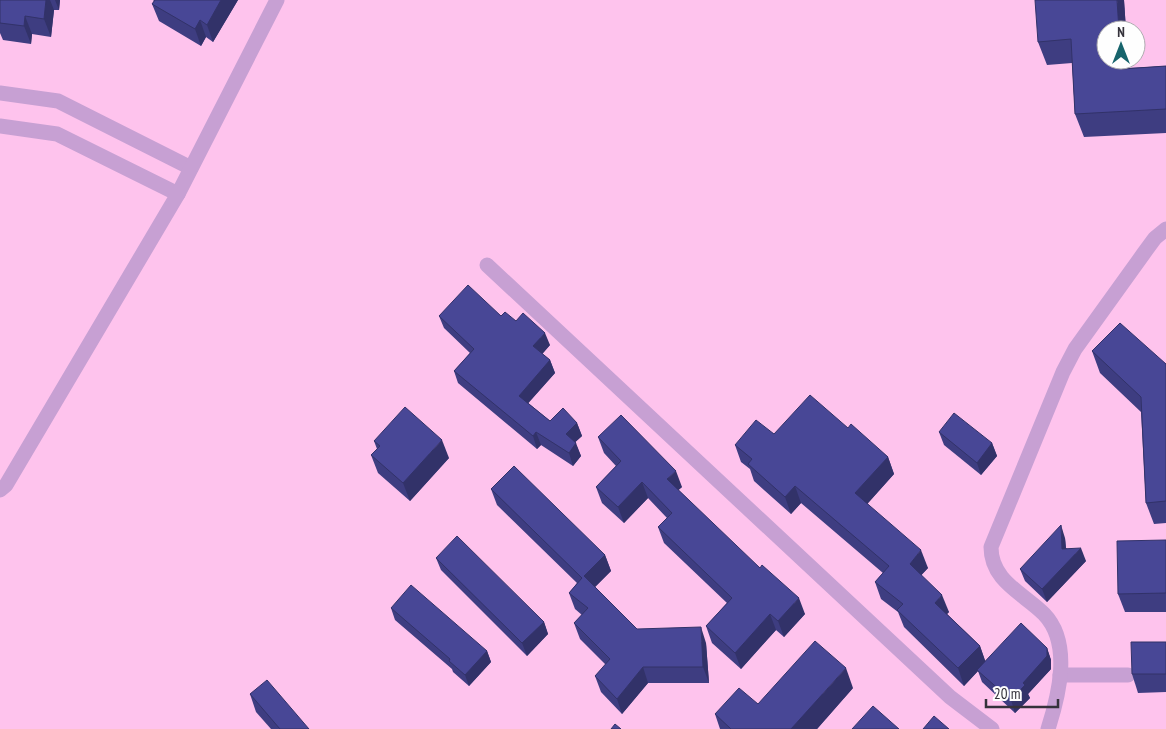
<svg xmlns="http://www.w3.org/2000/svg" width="1166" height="729" font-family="'PT Sans Narrow',sans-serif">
  <rect width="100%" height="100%" fill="#f2eefc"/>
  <!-- green -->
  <path fill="#fec3ed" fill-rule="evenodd" d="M0,0h1166v729h-1166zM1106,30h30v30h-30z"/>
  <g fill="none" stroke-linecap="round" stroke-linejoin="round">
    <!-- minor -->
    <g stroke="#c7a0d3" stroke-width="15">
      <polyline points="0,93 58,101 191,168"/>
      <polyline points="0,126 57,134 178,194"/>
      <polyline points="487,265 950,697 992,729"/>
      <polyline points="0,490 6,485 178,194 277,0"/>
      <polyline points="1060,675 1128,675"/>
      <path d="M1048,729c11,-34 24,-86 -4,-115 -21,-21 -53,-33 -53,-67l72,-175 12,-23 69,-96 11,-15 11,-9"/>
    </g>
  </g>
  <!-- wall -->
  <g fill="#3e3d81">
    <polygon points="0,0 60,0 59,10 54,10 51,37 32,34 31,44 3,40 0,33"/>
    <polygon points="153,0 238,0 213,42 206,37 201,46 159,21 152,4 154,1"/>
    <polygon points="1124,0 1126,30 1106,30 1129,68 1166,66 1166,133 1084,137 1075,114 1072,63 1047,65 1038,42"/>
    <polygon points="439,316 501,316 516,321 550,345 542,354 550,360 555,373 528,403 550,421 577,423 582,436 575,442 581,456 573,466 541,445 537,449 458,383 454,371 470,353 444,328"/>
    <polygon points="1092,351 1166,364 1166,523 1154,524 1146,503 1141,412 1100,373"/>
    <polygon points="848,428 888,457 894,474 867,504 928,568 921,575 949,612 947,614 980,646 985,661 1047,648 1051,660 1051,669 1028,694 1030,698 1015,713 982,682 978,671 964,686 904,627 898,612 881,599 875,582 883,573 801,503 791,514 754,481 750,469 741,462 735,445 774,434"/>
    <polygon points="939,432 992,443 997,456 981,475 944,445"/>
    <polygon points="598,437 682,487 678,490 805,614 784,637 776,630 741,669 712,643 706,626 727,603 664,543 658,527 667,518 648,498 624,523 602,503 596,487 616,466 604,453"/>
    <polygon points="374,441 449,458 410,501 378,473 371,455 377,449"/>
    <polygon points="491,489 605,555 611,571 595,587 637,629 706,643 709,683 648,683 622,714 601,692 595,676 606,665 580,639 574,623 582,615 575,609 569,593 577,583 497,505"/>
    <polygon points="1065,538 1066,548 1086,561 1047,602 1025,581 1020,569"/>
    <polygon points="1166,540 1166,612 1125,612 1118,594"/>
    <polygon points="436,558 544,622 548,634 527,656 441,570"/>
    <polygon points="391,608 487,651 491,662 469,686 453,672 452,669 395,620"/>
    <polygon points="1166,642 1166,692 1138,693 1132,674"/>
    <polygon points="853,688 817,729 720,729 715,714"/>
    <polygon points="250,694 309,729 271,729 256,712"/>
  </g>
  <!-- shaded-wall -->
  <g fill="#323269">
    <polygon points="46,0 50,0 54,10 51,37 44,19"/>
    <polygon points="55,0 60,0 59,10"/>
    <polygon points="221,0 238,0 213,42 207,25"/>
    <polygon points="1117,0 1124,0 1126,30 1119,30"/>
    <polygon points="25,16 32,34 31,44 24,26"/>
    <polygon points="200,20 206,37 201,46 195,29"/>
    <polygon points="1121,60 1128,60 1130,92 1122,69"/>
    <polygon points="545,333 550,345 538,359 533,346"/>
    <polygon points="550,360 555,373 524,408 519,396"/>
    <polygon points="577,423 582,436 570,447 566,434"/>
    <polygon points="536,432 541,445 537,449 533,436"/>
    <polygon points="442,440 449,458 410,501 403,483"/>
    <polygon points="576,443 581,456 573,466 569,453"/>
    <polygon points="992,443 997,456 981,475 977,463"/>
    <polygon points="888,457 894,474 861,511 855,493"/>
    <polygon points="676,471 682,487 673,495 667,479"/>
    <polygon points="642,482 648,498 624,523 618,507"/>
    <polygon points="795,486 801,503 791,514 785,497"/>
    <polygon points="1061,525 1065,538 1067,561 1062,549"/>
    <polygon points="1081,548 1086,561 1047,602 1042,589"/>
    <polygon points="921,550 928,568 916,581 910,564"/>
    <polygon points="605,555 611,571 590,592 584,576"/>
    <polygon points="942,595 949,612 941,620 935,603"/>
    <polygon points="799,598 805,614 784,637 778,621"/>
    <polygon points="770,614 776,630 741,669 735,653"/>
    <polygon points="544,622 548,634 527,656 522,643"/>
    <polygon points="701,627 706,643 709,683 703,667"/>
    <polygon points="980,646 986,663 977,670 978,671 964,686 958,668"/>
    <polygon points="1047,648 1051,660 1051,669 1028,694 1030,698 1015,713 1011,700"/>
    <polygon points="487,651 491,662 469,686 465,675"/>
    <polygon points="643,667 648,683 622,714 617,699"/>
    <polygon points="846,668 853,688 817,729 791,729"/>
  </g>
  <!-- building -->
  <g fill="#484796" stroke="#323269">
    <polygon points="0,0 46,0 44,19 25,16 24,26 0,23"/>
    <polygon points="155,0 221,0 207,25 200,20 195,29 152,4"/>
    <polygon points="1035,0 1117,0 1119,30 1106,30 1106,60 1121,60 1122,69 1166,66 1166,109 1075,114 1071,39 1038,42"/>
    <polygon points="468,285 501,316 505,312 516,321 523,313 545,333 533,346 550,360 519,396 550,421 563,408 577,423 566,434 576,443 569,453 536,432 533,436 454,371 474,349 439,316"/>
    <polygon points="1120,323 1166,364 1166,501 1146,503 1141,397 1092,351"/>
    <polygon points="810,395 848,428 851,424 888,457 855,493 921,550 910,564 942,595 935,603 980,646 958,668 897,610 903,604 875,582 889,566 795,486 785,497 748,464 752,459 735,445 756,420 774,434"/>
    <polygon points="405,407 442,440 403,483 371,455 380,446 374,441"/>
    <polygon points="954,413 992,443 977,463 939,432"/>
    <polygon points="621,415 676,471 667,479 760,568 762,565 799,598 778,621 770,614 735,653 706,626 732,598 658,527 672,513 642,482 618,507 596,487 621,461 598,437"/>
    <polygon points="514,466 605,555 584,576 637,629 701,627 703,667 643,667 617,699 595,676 610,659 574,623 588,608 569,593 582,578 491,489"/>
    <polygon points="1061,525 1062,549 1081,548 1042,589 1020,569"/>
    <polygon points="457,536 544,622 522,643 436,558"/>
    <polygon points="1166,540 1166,593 1118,594 1117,541"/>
    <polygon points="411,585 487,651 465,675 449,661 450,659 391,608"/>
    <polygon points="1021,623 1047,648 1047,656 1023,683 1025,685 1011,700 977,670"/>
    <polygon points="815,641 846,668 791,729 731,729 715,714 739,688 758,704"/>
    <polygon points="1131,642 1166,642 1166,674 1132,674"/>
    <polygon points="267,680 309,729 280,729 250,694"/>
    <polygon points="873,706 899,729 852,729"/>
    <polygon points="934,716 949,729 923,729"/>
    <polygon points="615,724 621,729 611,729"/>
  </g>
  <!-- north arrow -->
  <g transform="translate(1121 45)"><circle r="24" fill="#fefefe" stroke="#aeacb0"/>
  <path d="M0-4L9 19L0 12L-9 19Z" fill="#17646c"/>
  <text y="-8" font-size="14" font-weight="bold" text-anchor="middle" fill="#35323b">N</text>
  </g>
  <!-- scale -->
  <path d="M986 699v8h72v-8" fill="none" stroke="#35323b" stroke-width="2.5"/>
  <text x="994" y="699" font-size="15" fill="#35323b" stroke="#fefefe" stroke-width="4" paint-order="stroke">20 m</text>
</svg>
